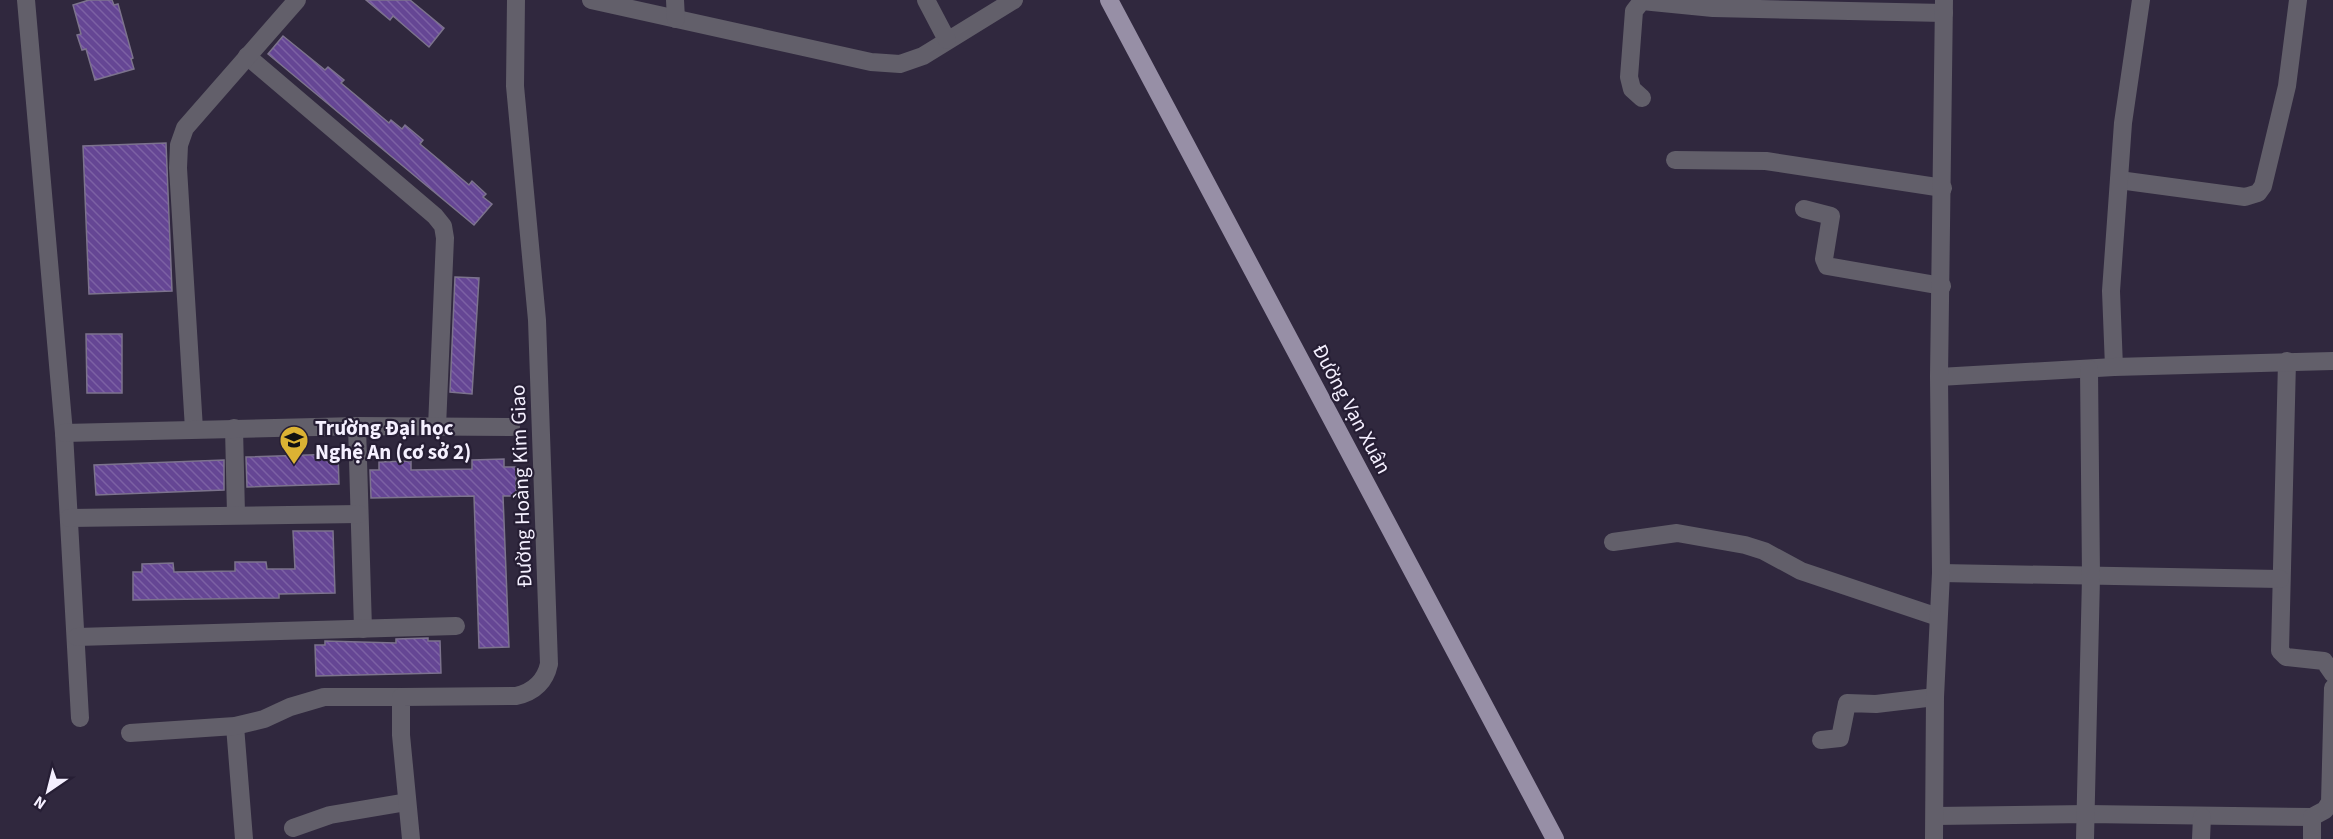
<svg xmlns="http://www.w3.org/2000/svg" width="2333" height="839" font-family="'Source Sans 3',sans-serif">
  <defs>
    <pattern id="building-back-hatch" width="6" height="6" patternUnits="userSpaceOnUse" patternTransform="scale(1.5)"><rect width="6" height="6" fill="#654694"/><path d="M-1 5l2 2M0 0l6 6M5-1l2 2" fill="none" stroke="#7c61a4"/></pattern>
  </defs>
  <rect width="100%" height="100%" fill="#30283e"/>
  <!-- building -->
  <g fill="url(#building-back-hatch)" stroke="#7c738d" stroke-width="1.5">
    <polygon points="89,0 112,0 114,5 118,4 133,58 131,59 134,69 95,80 86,49 82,50 77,35 81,34 73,5"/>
    <polygon points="366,0 410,0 444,28 429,47 393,16 390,20"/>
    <polygon points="283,36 325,70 328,67 344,80 341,83 389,123 391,120 402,129 405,125 423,140 420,144 469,185 472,181 486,194 483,197 492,204 474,225 268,54"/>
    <polygon points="166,143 172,291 89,294 83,146"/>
    <polygon points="455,277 479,278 472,394 450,392"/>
    <polygon points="86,334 122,334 122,393 87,393"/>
    <polygon points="338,454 339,484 247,487 246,457"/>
    <polygon points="504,459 504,467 516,467 516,496 503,496 509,647 479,648 474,496 371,498 370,470 379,470 379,462 411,461 411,470 472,469 472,460"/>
    <polygon points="224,460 224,490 96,495 94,465"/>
    <polygon points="293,531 333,531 335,593 279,594 279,598 133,600 133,572 142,572 142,564 173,563 174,572 235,571 235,562 266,562 267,569 295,569"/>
    <polygon points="428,638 428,641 440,641 441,673 316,676 315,645 325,645 325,641 396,643 396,639"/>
  </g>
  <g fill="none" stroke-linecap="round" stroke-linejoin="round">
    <!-- minor -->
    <g stroke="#625f6a" stroke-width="18">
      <polyline points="26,0 64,433 80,718"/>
      <polyline points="591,0 871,62 900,64 923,56 1014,0"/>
      <polyline points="675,0 676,19"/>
      <polyline points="926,0 947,40"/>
      <polyline points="247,56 435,216 443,226 445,238 437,427"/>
      <polyline points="1642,98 1632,89 1629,77 1634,11 1642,1 1713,8 1944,13"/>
      <polyline points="1675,160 1766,161 1943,188"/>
      <polyline points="2119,180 2245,197 2258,193 2263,186 2287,86 2298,0"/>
      <polyline points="1804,209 1831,216 1824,259 1827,266 1942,286"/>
      <polyline points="2287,361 2280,651 2286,657 2324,661 2333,674"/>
      <polyline points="2114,367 2111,291 2123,123 2141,0"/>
      <polyline points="1939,377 2114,367 2333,361"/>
      <polyline points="357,426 363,629"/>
      <polyline points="234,428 236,514"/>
      <polyline points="194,429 178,168 179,145 185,128 297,0"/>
      <polyline points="64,433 357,426 511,427"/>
      <polyline points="69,518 359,514"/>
      <polyline points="1613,542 1677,533 1745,545 1764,551 1801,571 1938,617"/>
      <polyline points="1941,573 2280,579"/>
      <polyline points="77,637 456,626"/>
      <polyline points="235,726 244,839"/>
      <polyline points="130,733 235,726 264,719 290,707 324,697 401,697"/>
      <polyline points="1821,740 1840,738 1847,703 1876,704 1935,697"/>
      <polyline points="1935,816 2087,814 2312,817"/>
      <polyline points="293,828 330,815 407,802"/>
      <path d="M411,839l-10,-104v-38l115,-1c18,-4 29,-14 33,-32l-12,-344 -22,-234 1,-86"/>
      <polyline points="1934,839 1935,697 1941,573 1939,377 1944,0"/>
      <polyline points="2085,839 2091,577 2089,369"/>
      <polyline points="2201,839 2202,817"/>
      <polyline points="2312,839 2312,817 2325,810 2330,802 2333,688"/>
    </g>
    <!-- major -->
    <polyline stroke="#978fa6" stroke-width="18" points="1109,0 1555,839"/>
  </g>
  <!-- icons -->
  <defs>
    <g id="university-pin" transform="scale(1.5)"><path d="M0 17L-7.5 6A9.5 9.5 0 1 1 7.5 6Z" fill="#dbb233" stroke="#261e34"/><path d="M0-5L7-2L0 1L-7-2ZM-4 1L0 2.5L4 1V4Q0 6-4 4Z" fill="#111"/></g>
  </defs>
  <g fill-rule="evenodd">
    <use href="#university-pin" x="294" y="440"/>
  </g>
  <g text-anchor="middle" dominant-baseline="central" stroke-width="4.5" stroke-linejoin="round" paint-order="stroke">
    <!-- street labels -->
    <g font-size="21" fill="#f5f0ff" stroke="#261e34">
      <text transform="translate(1352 409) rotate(62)">Đường Vạn Xuân</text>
      <text transform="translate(521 486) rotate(-92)">Đường Hoàng Kim Giao</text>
    </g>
    <!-- poi labels -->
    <g font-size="21" font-weight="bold" fill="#f5f0ff" stroke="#261e34" text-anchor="start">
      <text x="315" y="428">Trường Đại học<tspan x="315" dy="24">Nghệ An (cơ sở 2)</tspan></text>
    </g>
  </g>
  <!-- north arrow -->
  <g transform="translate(48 791) rotate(215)" stroke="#261e34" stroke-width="4.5" paint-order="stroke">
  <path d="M0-4.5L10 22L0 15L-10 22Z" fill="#f5f0ff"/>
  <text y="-9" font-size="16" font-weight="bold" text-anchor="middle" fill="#f5f0ff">N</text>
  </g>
</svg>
